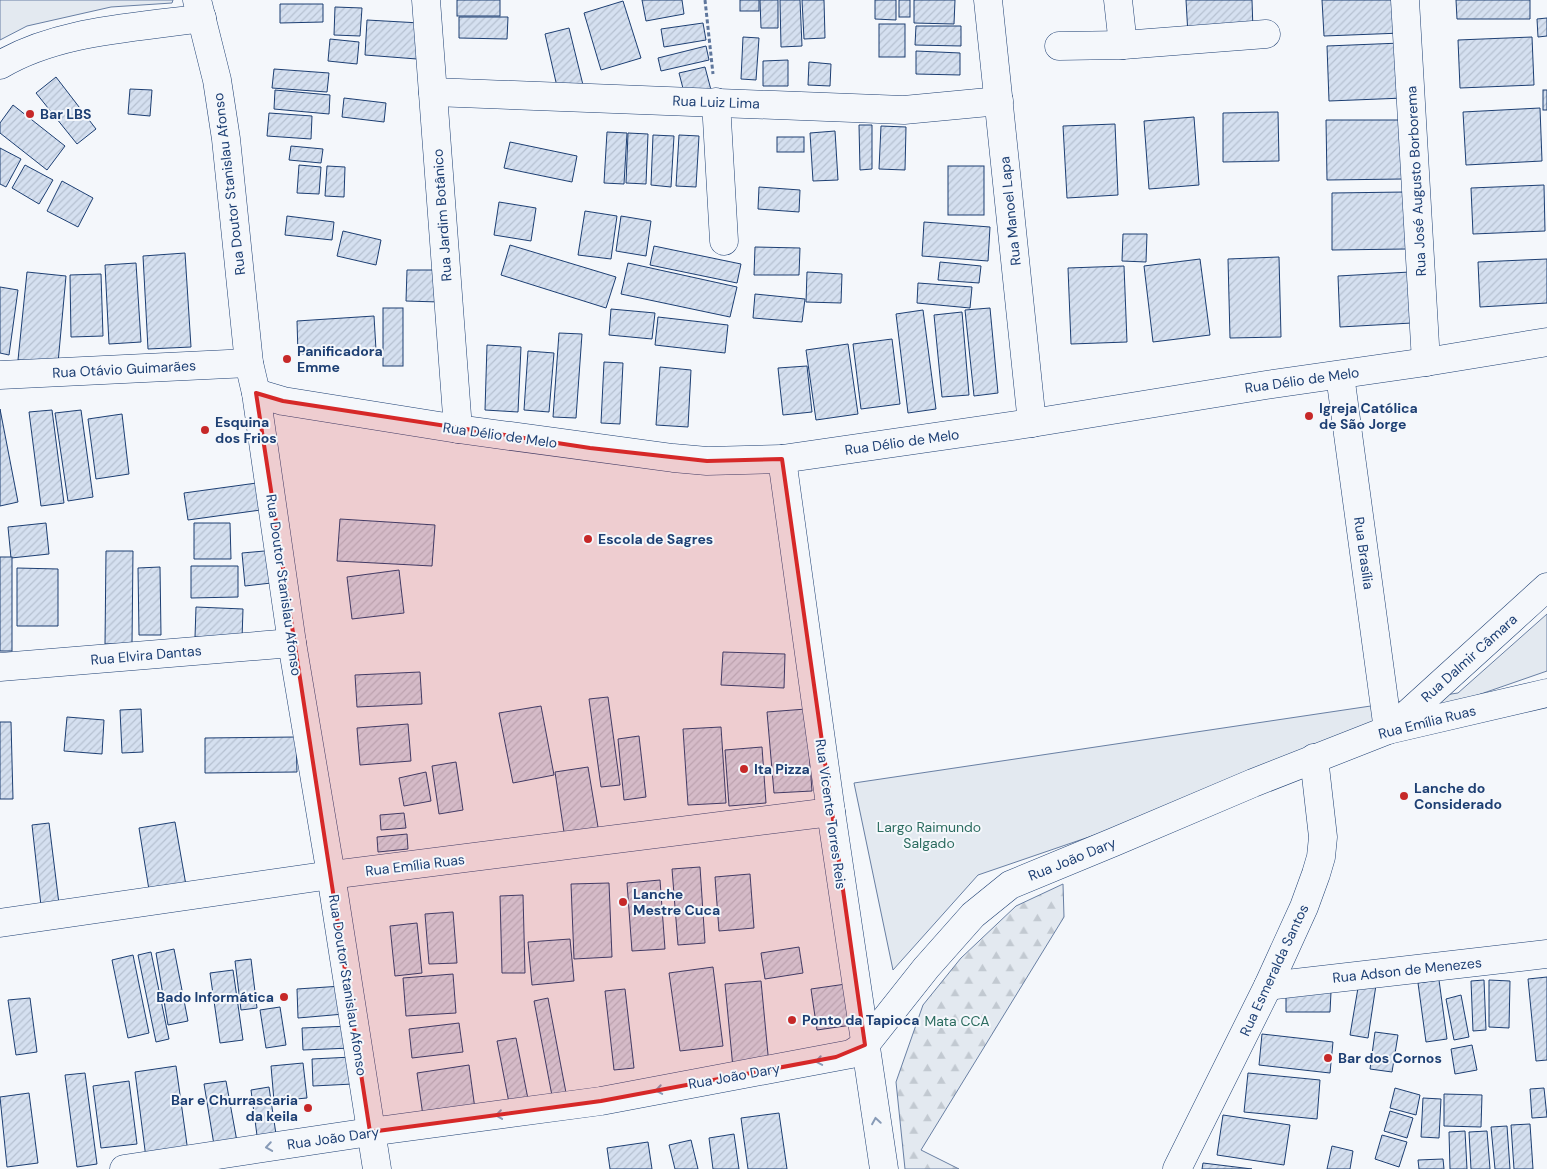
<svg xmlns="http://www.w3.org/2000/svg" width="1547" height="1169" font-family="'DM Sans',sans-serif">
  <defs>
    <pattern id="forest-firs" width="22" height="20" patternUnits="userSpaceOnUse" patternTransform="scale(1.25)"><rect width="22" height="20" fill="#e3e9f0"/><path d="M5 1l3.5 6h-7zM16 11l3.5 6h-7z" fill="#c2c9d1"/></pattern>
    <pattern id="building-hatch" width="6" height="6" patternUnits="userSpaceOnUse" patternTransform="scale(1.25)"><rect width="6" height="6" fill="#d5e0f0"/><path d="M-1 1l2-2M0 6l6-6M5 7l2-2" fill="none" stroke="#b6c1d1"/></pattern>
  </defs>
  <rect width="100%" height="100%" fill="#f4f7fb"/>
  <!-- forest -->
  <polygon fill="url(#forest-firs)" stroke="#687fa3" points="1063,884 1064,917 921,1150 959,1169 905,1169 896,1082 923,1005 961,958 1016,906"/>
  <!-- green -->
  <g fill="#e3e9f0" stroke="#687fa3">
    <polygon points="0,0 173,0 172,3 111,7 27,26 0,40"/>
    <polygon points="1547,614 1547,671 1475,696 1305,763 978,875 893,970 854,783 1458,693"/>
  </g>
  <!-- building -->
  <g fill="url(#building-hatch)" stroke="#1d3f73">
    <rect x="457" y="0" width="43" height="16"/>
    <polygon points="642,0 682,0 684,14 646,21"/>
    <rect x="740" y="0" width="19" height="11"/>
    <polygon points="760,0 778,0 778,28 761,28"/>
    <polygon points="780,0 800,0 802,46 781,47"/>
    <polygon points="802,0 824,0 825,38 804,39"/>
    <polygon points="875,0 896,0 896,20 875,19"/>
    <rect x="899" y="0" width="11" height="17"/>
    <polygon points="914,0 955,0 954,24 914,23"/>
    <polygon points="1186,0 1252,0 1253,31 1188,35"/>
    <polygon points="1322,0 1401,0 1402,33 1324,36"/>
    <polygon points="1456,0 1530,0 1530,19 1457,19"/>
    <polygon points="623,1 641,58 601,70 584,13"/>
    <polygon points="280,4 323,4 323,22 280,23"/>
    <polygon points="335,7 362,8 360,36 334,35"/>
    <polygon points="459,17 508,17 507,39 459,38"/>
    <polygon points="1547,18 1547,36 1538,37 1537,19"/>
    <polygon points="367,20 420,23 417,59 365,55"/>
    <polygon points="703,23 706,40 664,47 661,29"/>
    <rect x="879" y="24" width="26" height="33"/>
    <polygon points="916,26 961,26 961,46 915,45"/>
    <polygon points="569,28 583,85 558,91 545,34"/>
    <polygon points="743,37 759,38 756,80 741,79"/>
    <polygon points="1532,37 1534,85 1460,88 1458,40"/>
    <polygon points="330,39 359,42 357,64 328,61"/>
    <polygon points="1401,43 1404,98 1329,101 1327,46"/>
    <polygon points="706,46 709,60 661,71 658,58"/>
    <polygon points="916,51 960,53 960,75 916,74"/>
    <polygon points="788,60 788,86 763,86 763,61"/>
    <polygon points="809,62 831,64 830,86 808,85"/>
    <polygon points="705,67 711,90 685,96 679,73"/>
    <polygon points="274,69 329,73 327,92 272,88"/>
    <polygon points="56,77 96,129 77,144 36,93"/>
    <polygon points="130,89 152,90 150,116 128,114"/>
    <polygon points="275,90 330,95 329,114 274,109"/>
    <rect x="1543" y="90" width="4" height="20"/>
    <polygon points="344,98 386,103 384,122 342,117"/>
    <polygon points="13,105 65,146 47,170 0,133 0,123"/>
    <polygon points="1540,108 1542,161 1466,165 1463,112"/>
    <polygon points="1278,112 1279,161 1223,162 1223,113"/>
    <polygon points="269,113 312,116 311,139 267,136"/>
    <polygon points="1194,117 1199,185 1149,189 1144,121"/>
    <polygon points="1326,120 1402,120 1403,179 1327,180"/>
    <polygon points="1115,124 1118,195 1067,198 1063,126"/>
    <polygon points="859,125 872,125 872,169 860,170"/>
    <polygon points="881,126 906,127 905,170 879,169"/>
    <polygon points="835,131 838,180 813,181 810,133"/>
    <polygon points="607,132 627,133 624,184 604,183"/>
    <polygon points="628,133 648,134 646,184 626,183"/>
    <polygon points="653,135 674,136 671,187 651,185"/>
    <polygon points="679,135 699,136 696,187 676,186"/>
    <rect x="777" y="137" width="27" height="15"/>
    <polygon points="510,142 577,156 572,182 504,168"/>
    <polygon points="291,146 323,149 321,163 289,160"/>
    <polygon points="0,148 21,159 6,187 0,184"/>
    <polygon points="25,165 53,180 39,204 12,188"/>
    <polygon points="299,165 321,167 319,194 297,193"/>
    <polygon points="327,166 345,167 344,197 325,196"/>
    <rect x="948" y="166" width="36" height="49"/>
    <polygon points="62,181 93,198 78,227 47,211"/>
    <polygon points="1544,185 1545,231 1473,234 1471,188"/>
    <polygon points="759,187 800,190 799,212 758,209"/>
    <polygon points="1405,192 1406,249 1332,250 1332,193"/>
    <polygon points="499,202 536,208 531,241 494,235"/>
    <polygon points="585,211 617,216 611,259 578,255"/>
    <polygon points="287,216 334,222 332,240 285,235"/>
    <polygon points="621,216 651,221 646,256 616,251"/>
    <polygon points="924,222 990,227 988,261 922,256"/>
    <polygon points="343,231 381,240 376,265 337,256"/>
    <polygon points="1123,234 1147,234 1146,262 1122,261"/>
    <polygon points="510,245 616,277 606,308 501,275"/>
    <polygon points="654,246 741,264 737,283 650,265"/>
    <polygon points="755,247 800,248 799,275 754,275"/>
    <polygon points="185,253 191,347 148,349 143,256"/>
    <polygon points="1279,257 1281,337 1230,338 1228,259"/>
    <polygon points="1200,259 1210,335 1153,342 1144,266"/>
    <polygon points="1547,259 1547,303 1480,307 1478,262"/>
    <polygon points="940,262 981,266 979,283 938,280"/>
    <polygon points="136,263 141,342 109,344 105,265"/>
    <polygon points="628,263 737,287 730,317 621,294"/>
    <polygon points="1124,266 1127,342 1071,344 1068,268"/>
    <polygon points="407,270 440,270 439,302 406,301"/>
    <polygon points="27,272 66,276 58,363 18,360"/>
    <polygon points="807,272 842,274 841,303 806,302"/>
    <polygon points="1410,272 1412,323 1340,327 1338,276"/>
    <polygon points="101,274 103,336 71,337 70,275"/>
    <polygon points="918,283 972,287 970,308 917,303"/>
    <polygon points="0,287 18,290 9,355 0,353"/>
    <polygon points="755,294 805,299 802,322 753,318"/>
    <rect x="383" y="308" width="20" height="58"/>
    <polygon points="990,308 998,393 974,396 965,310"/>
    <polygon points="611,309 655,313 652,339 609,335"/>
    <polygon points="923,310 936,409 908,413 896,314"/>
    <polygon points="962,312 969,395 942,397 934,315"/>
    <polygon points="374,316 376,350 298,354 297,321"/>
    <polygon points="658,317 728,325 725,353 655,345"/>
    <polygon points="559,333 582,334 576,418 553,417"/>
    <polygon points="892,339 900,404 861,409 853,344"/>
    <polygon points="848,344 858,414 816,420 806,350"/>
    <polygon points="487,345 521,347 518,412 485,410"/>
    <polygon points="528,351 554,353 549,412 524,410"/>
    <polygon points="604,362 623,363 620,424 601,423"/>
    <polygon points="807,366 812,412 783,415 778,368"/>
    <polygon points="660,367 691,370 688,427 656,425"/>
    <polygon points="0,409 18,502 0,506"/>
    <polygon points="52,410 64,503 41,506 29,412"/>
    <polygon points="81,410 93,497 68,501 55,413"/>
    <polygon points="122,414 129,474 96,479 88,419"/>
    <polygon points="264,482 268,509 188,520 184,493"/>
    <polygon points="340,519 435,525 432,566 337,561"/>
    <polygon points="46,523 49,554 11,558 8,527"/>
    <polygon points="194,523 230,523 231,559 194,559"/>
    <polygon points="276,550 280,582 245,586 242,553"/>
    <polygon points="106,551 133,551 132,644 105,644"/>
    <rect x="0" y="557" width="12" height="94"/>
    <polygon points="191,566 238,566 238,597 191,598"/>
    <polygon points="160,567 161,635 139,635 138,568"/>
    <polygon points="17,568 58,569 58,626 17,626"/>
    <polygon points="399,570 404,613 352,619 347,577"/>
    <polygon points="196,607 243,609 242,639 195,637"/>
    <polygon points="723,652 785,654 784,688 721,685"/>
    <polygon points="420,672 422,704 357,707 355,675"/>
    <polygon points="608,697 620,785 601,787 589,699"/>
    <polygon points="541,706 554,775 513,783 499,713"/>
    <polygon points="141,709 143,752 122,753 120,710"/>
    <polygon points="806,709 812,791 774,793 767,712"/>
    <polygon points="67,717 104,720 102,754 64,751"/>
    <polygon points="0,722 11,722 13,799 0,799"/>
    <polygon points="408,724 411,761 360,765 357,728"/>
    <polygon points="721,727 726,803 688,805 683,729"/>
    <polygon points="639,736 646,797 624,800 618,739"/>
    <polygon points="296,737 297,772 205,773 205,738"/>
    <polygon points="762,747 766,803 729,806 725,750"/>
    <polygon points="456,762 463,810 439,814 432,766"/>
    <polygon points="588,767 599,833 565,839 555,772"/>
    <polygon points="426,772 431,801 404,806 399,778"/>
    <polygon points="404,813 406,828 381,830 380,815"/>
    <polygon points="175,822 187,891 150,896 139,828"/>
    <polygon points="49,823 59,904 41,906 32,825"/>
    <polygon points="407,834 408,849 378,852 377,837"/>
    <polygon points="700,867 705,943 678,945 672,869"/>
    <polygon points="750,874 754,928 719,931 715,877"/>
    <polygon points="660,880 665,949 632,951 627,883"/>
    <polygon points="609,883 612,957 574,959 571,884"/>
    <polygon points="523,895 525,973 502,973 500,896"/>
    <polygon points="453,912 457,963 429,964 425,914"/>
    <polygon points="417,923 422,973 395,976 390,926"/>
    <polygon points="570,939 574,981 532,985 528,942"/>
    <polygon points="799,947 803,973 765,979 761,953"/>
    <polygon points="174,949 188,1021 168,1025 156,953"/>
    <polygon points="151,952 169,1039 156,1042 138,955"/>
    <polygon points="133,955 149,1033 128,1038 112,960"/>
    <polygon points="251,959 257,1008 241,1010 235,961"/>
    <polygon points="713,967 723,1046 680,1051 669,973"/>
    <polygon points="233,970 243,1040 220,1043 210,973"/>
    <polygon points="453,974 456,1013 406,1016 403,978"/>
    <polygon points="1547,977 1547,1060 1536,1061 1528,979"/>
    <polygon points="1439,980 1447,1039 1426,1042 1418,983"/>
    <polygon points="1484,980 1486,1030 1473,1031 1471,981"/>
    <polygon points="1489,980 1510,981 1509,1028 1489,1027"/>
    <polygon points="761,981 769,1065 733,1068 725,984"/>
    <polygon points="1359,982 1376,985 1368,1038 1350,1035"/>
    <polygon points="846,984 852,1025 817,1030 811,989"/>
    <polygon points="342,986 344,1014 298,1018 297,989"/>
    <polygon points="625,989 634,1068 614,1070 605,991"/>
    <polygon points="1286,991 1331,992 1330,1012 1286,1012"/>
    <polygon points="1461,995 1469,1037 1454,1040 1446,999"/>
    <polygon points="30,998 37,1052 16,1055 8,1000"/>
    <polygon points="548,998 567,1098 553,1101 534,1001"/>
    <polygon points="280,1007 286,1045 266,1048 260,1010"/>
    <polygon points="459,1023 463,1052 412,1058 409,1029"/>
    <polygon points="350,1026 351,1048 303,1050 302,1028"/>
    <polygon points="1375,1032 1398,1035 1392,1072 1370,1069"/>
    <polygon points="1262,1034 1333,1042 1330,1073 1259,1065"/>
    <polygon points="516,1038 529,1104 510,1108 497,1041"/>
    <polygon points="1472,1045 1477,1070 1455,1074 1451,1049"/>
    <polygon points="352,1057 353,1084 313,1086 312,1059"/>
    <polygon points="303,1063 307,1098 274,1101 271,1066"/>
    <polygon points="469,1065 475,1109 423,1116 417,1073"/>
    <polygon points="176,1066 188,1152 146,1158 135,1072"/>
    <polygon points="85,1073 97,1164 77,1167 65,1075"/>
    <polygon points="1248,1073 1320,1080 1317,1119 1244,1112"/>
    <polygon points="129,1081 137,1144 101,1148 93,1086"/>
    <polygon points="226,1081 238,1147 215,1151 204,1084"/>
    <polygon points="269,1087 277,1141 258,1143 251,1090"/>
    <polygon points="1395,1088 1420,1095 1416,1115 1390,1108"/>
    <polygon points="1544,1088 1547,1117 1532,1118 1530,1089"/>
    <polygon points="29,1093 38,1163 7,1167 0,1097"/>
    <polygon points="1444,1094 1482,1095 1481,1127 1444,1126"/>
    <polygon points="1423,1098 1441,1099 1439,1138 1421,1137"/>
    <polygon points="1390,1111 1413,1118 1407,1138 1384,1131"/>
    <polygon points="779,1113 787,1169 748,1169 741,1118"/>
    <polygon points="1223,1115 1290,1125 1284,1165 1217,1155"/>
    <polygon points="1530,1124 1533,1169 1514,1169 1511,1125"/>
    <polygon points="1507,1126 1510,1169 1495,1169 1491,1127"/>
    <polygon points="1465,1131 1467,1169 1450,1169 1449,1132"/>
    <polygon points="1487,1131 1490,1169 1471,1169 1469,1132"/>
    <polygon points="734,1134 739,1169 713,1169 709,1138"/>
    <polygon points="1382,1135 1407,1142 1399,1167 1375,1159"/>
    <polygon points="691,1140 698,1169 675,1169 669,1145"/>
    <polygon points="648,1142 652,1169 610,1169 607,1148"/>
    <polygon points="1332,1146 1353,1151 1350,1169 1327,1169"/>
    <polygon points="1443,1159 1444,1169 1419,1169 1418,1160"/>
    <polygon points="1203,1163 1252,1169 1202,1169"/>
  </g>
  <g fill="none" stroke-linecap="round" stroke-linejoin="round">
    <!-- minor casing -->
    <g stroke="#1d3f73" stroke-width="29">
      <g id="minor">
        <polyline points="197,0 217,80 226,139 249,363 256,393 292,643 331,875 377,1169"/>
        <polyline points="426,0 458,429"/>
        <polyline points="988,0 1032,423"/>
        <polyline points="1118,0 1123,45"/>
        <polyline points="1405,0 1426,362"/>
        <polyline points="1059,46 1123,45 1266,34"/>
        <path d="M0,65c59,-35 135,-37 202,-47"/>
        <polyline points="433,92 904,110 999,101"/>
        <polyline points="716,102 724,241"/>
        <polyline points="0,375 249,363"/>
        <polyline points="1340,375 1388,730"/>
        <polyline points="256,393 283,401 458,429 673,458 707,461 782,459 1032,423 1266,385 1426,362 1547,342"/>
        <polyline points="782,459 831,812 884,1169"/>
        <polyline points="0,667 292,643"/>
        <polyline points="1393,727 1547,587"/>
        <polyline points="0,923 331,875 831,812"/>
        <polyline points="1268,986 1547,954"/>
        <polyline points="124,1169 370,1132 601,1101 851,1054 865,1045 926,968 973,915 1010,885 1114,842 1253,783 1388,730 1547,693"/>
        <polyline points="1177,1169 1268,986 1304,907 1316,874 1321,857 1323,837 1314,758"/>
      </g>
    </g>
    <!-- path -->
    <polyline stroke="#5e769c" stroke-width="3" stroke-dasharray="4 2.5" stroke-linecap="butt" points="705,0 713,74"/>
    <!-- minor -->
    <use href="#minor" stroke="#f4f7fb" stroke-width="28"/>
  </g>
  <!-- one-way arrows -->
  <defs><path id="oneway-chevron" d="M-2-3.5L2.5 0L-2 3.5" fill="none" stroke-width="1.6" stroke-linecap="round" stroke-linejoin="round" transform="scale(1.25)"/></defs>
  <g stroke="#889bb7">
    <use href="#oneway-chevron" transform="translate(819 1061) rotate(170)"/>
    <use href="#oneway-chevron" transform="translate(659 1090) rotate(170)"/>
    <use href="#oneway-chevron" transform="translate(499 1115) rotate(172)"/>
    <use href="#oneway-chevron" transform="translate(876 1121) rotate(-99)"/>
    <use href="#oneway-chevron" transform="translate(269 1147) rotate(171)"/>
  </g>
  <!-- marked area -->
  <path fill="#d62828" fill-opacity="0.2" stroke="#d62828" stroke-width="4" stroke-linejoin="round" d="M256,393l27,8 307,47 117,13 75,-2 83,586 -29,12 -235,44 -231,31z"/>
  <!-- markers -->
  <g fill="#c62828" stroke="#f4f7fb" stroke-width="2">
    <circle cx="30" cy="114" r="5"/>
    <circle cx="287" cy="359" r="5"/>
    <circle cx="1309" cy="416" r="5"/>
    <circle cx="205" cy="430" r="5"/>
    <circle cx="588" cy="539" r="5"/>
    <circle cx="744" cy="769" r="5"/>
    <circle cx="1404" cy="796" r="5"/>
    <circle cx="623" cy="902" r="5"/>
    <circle cx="284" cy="997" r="5"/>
    <circle cx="792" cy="1020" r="5"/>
    <circle cx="1328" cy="1058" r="5"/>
    <circle cx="308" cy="1108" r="5"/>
  </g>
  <g text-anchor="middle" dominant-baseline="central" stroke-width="4" stroke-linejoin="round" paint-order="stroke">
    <!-- street labels -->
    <g font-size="14" fill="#1d3f73" stroke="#f4f7fb">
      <text transform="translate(716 102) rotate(2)">Rua Luiz Lima</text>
      <text transform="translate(1416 181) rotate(-93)">Rua José Augusto Borborema</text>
      <text transform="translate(229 184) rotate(-97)">Rua Doutor Stanislau Afonso</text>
      <text transform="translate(1010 211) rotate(-96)">Rua Manoel Lapa</text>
      <text transform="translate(442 215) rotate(-94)">Rua Jardim Botânico</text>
      <text transform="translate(124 369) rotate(-3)">Rua Otávio Guimarães</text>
      <text transform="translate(1302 380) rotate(-8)">Rua Délio de Melo</text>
      <text transform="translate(500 435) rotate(8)">Rua Délio de Melo</text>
      <text transform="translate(902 442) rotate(-8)">Rua Délio de Melo</text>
      <text transform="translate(1364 553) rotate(82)">Rua Brasília</text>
      <text transform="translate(284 585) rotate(82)">Rua Doutor Stanislau Afonso</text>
      <text transform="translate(146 655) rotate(-5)">Rua Elvira Dantas</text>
      <text transform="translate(1469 658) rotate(-42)">Rua Dalmir Câmara</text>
      <text transform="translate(1427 722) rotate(-14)">Rua Emília Ruas</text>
      <text transform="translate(831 814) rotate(82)">Rua Vicente Torres Reis</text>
      <text transform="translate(1072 859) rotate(-22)">Rua João Dary</text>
      <text transform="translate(415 865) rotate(-7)">Rua Emília Ruas</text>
      <text transform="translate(1274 970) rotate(-65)">Rua Esmeralda Santos</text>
      <text transform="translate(1407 970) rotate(-6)">Rua Adson de Menezes</text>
      <text transform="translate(348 985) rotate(81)">Rua Doutor Stanislau Afonso</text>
      <text transform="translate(734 1076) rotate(-10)">Rua João Dary</text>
      <text transform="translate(333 1138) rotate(-8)">Rua João Dary</text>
    </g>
    <!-- poi labels -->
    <g font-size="14" font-weight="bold" fill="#1d3f73" stroke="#f4f7fb" text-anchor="start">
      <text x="40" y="114">Bar LBS</text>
      <text x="297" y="351">Panificadora<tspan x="297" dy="16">Emme</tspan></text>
      <text x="1319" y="408">Igreja Católica<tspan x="1319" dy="16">de São Jorge</tspan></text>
      <text x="215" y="422">Esquina<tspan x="215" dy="16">dos Frios</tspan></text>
      <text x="598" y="539">Escola de Sagres</text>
      <text x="754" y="769">Ita Pizza</text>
      <text x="1414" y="788">Lanche do<tspan x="1414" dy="16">Considerado</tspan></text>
      <text x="633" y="894">Lanche<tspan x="633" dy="16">Mestre Cuca</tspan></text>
      <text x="274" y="997" text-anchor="end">Bado Informática</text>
      <text x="802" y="1020">Ponto da Tapioca</text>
      <text x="1338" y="1058">Bar dos Cornos</text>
      <text x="298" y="1100" text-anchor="end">Bar e Churrascaria<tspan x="298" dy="16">da keila</tspan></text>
    </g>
    <!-- park labels -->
    <g font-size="14" fill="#2c6c60" stroke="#f4f7fb">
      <text x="929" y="827">Largo Raimundo<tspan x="929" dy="16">Salgado</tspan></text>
      <text x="957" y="1021">Mata CCA</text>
    </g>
  </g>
</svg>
